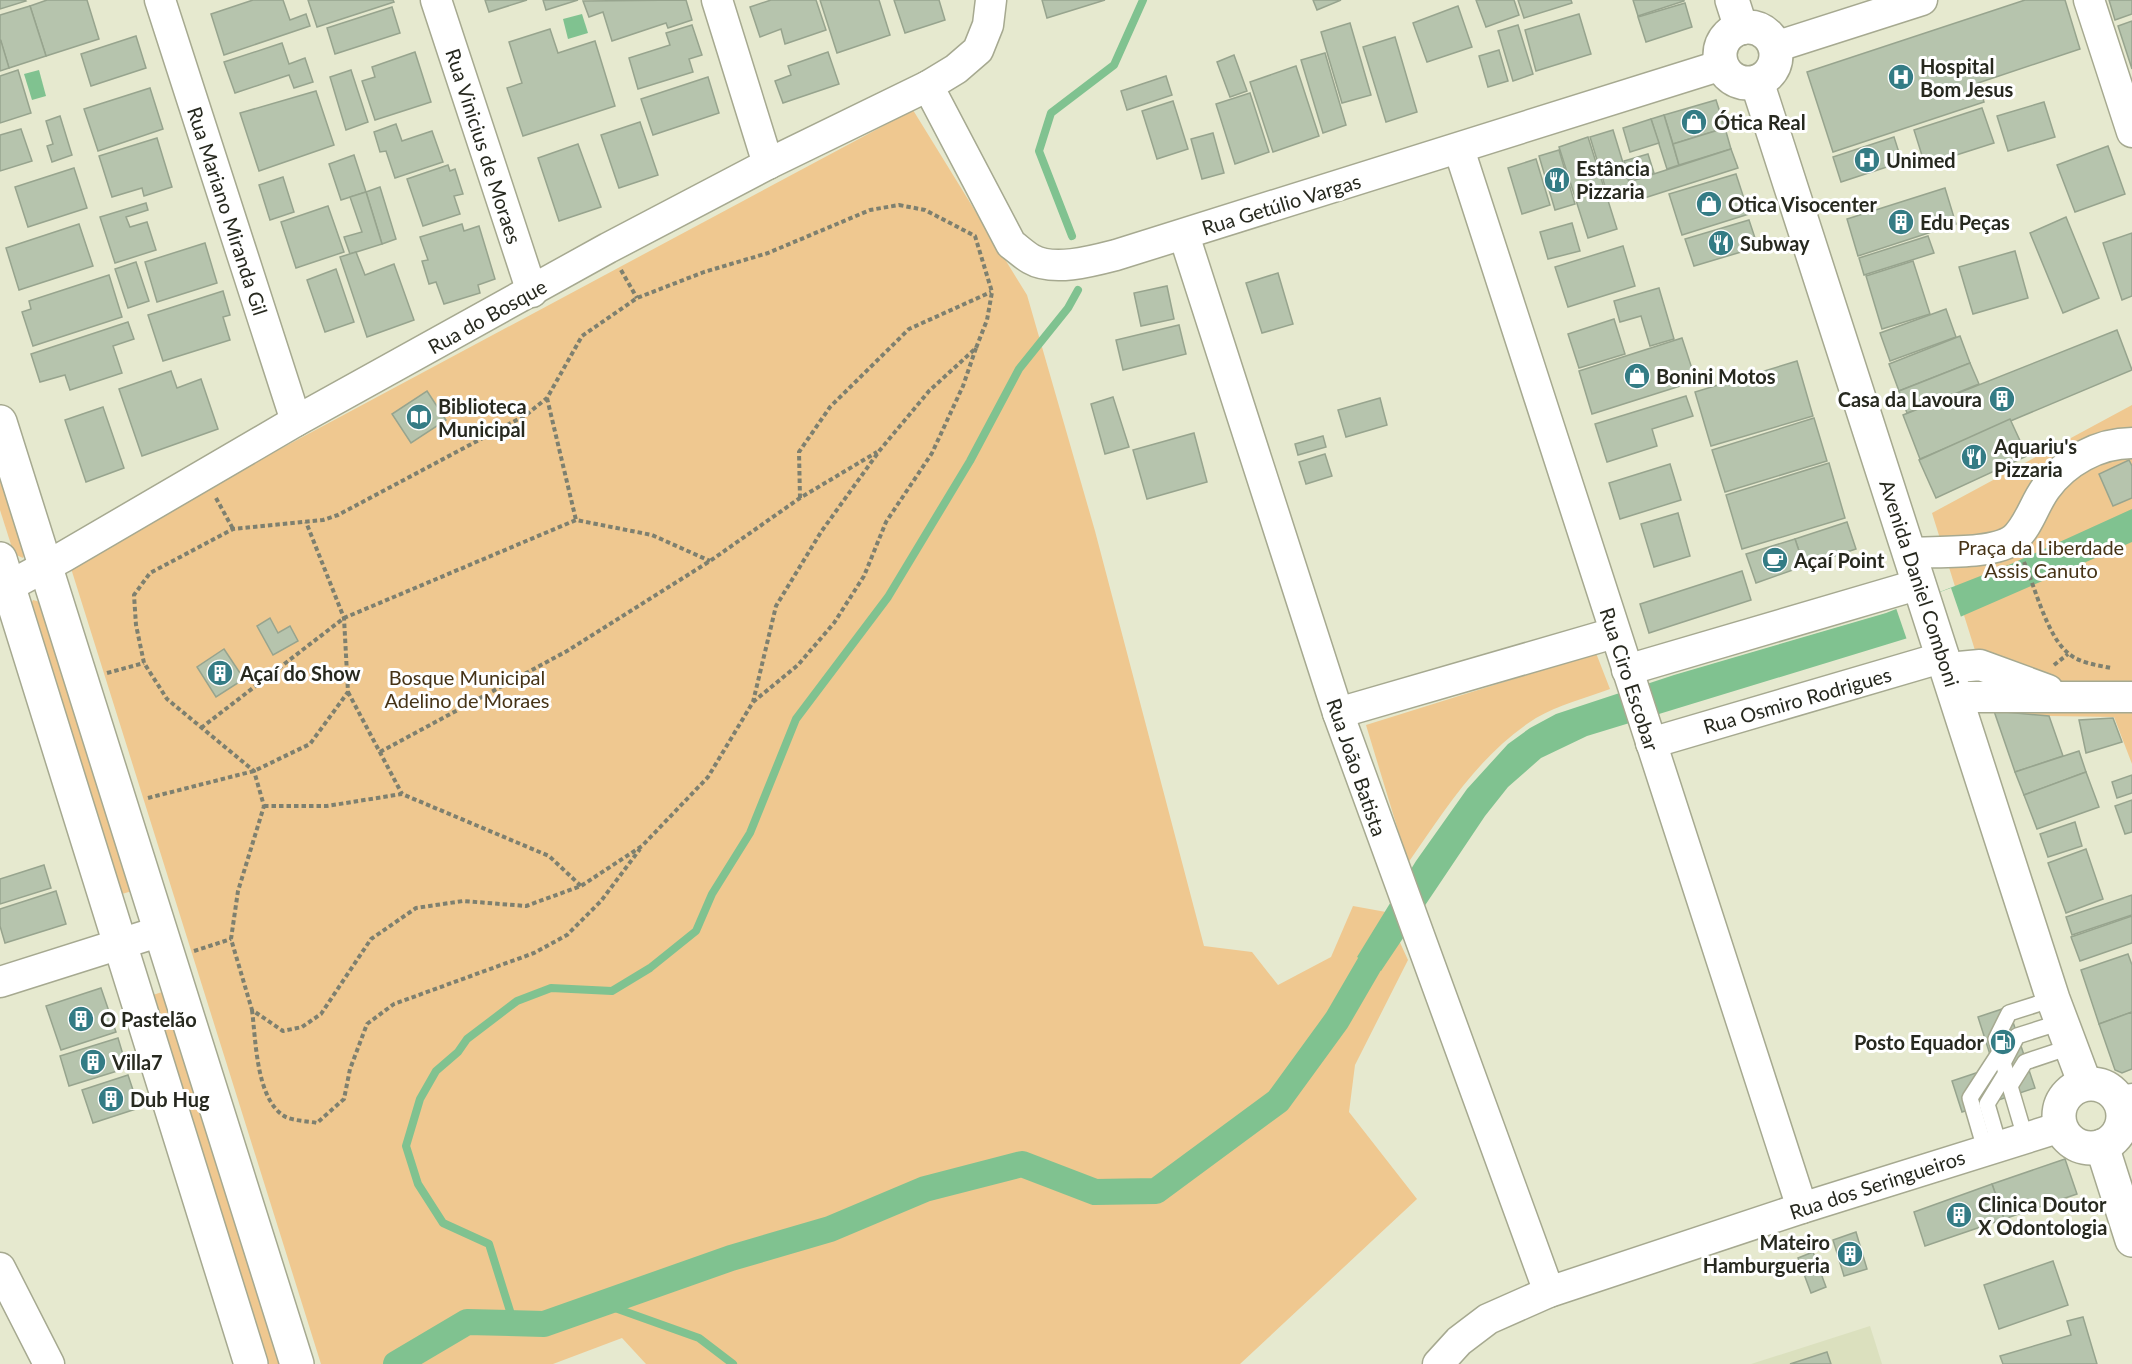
<svg xmlns="http://www.w3.org/2000/svg" width="2132" height="1364" font-family="Lato,sans-serif">
  <rect width="100%" height="100%" fill="#e6e9cf"/>
  <!-- built -->
  <polygon fill="#dbe0be" points="1870,1326 1882,1364 1751,1364"/>
  <!-- green -->
  <g fill="#efc890">
    <polygon points="913,110 1027,295 1095,531 1204,946 1252,952 1278,985 1331,957 1353,906 1386,912 1408,960 1355,1065 1349,1112 1417,1199 1240,1364 646,1364 622,1338 553,1364 321,1364 69,562"/>
    <polygon points="2132,405 2132,764 2114,717 2049,716 1994,711 1932,513"/>
    <polygon points="0,469 26,549 23,558 14,554 0,510"/>
    <polygon points="33,600 40,602 132,891 122,894 30,606"/>
    <path d="M1596,653l14,36c-24,9 -52,16 -74,29 -56,35 -91,92 -128,145l-42,-138z"/>
    <polygon points="162,992 280,1364 269,1364 150,996"/>
  </g>
  <!-- water -->
  <g fill="#80c290">
    <polygon points="582,14 588,33 568,39 563,19"/>
    <polygon points="39,70 46,96 32,100 24,74"/>
    <polygon points="2132,509 2132,542 1921,634 1587,736 1541,758 1508,787 1485,816 1381,971 1357,957 1416,861 1467,789 1508,744 1530,728 1556,714 1674,675 1886,613 2011,564"/>
  </g>
  <!-- pier -->
  <polygon fill="#e6e9cf" points="1951,588 1962,620 1907,640 1896,608"/>
  <g fill="none" stroke-linecap="round" stroke-linejoin="round">
    <!-- stream -->
    <g stroke="#80c290" stroke-width="8">
      <polyline points="1072,236 1039,151 1051,113 1114,65 1143,0"/>
      <polyline points="601,1303 699,1338 733,1364"/>
      <polyline points="503,1323 510,1311 489,1244 443,1223 418,1184 406,1146 420,1099 436,1071 458,1052 467,1039 517,1001 551,988 612,991 650,968 696,931 712,894 750,833 796,719 888,597 970,461 1019,369 1068,308 1078,290"/>
    </g>
    <!-- canal -->
    <polyline stroke="#80c290" stroke-width="26" points="396,1364 467,1322 544,1324 731,1258 830,1229 925,1189 1022,1164 1095,1192 1156,1191 1278,1101 1337,1020 1387,934"/>
  </g>
  <!-- building -->
  <g fill="#b6c4ad" stroke="#97a48e" stroke-width="1.5">
    <polygon points="0,0 25,0 26,1 0,9"/>
    <polygon points="47,0 87,0 99,39 46,56 30,6"/>
    <polygon points="253,0 283,0 290,20 306,14 310,26 224,55 211,14"/>
    <polygon points="308,0 393,0 394,2 317,27"/>
    <polygon points="485,0 527,0 489,12"/>
    <polygon points="543,0 578,0 546,10"/>
    <polygon points="686,0 692,20 668,28 666,23 612,41 603,12 589,17 583,1"/>
    <polygon points="771,0 816,0 826,30 785,44 781,29 760,37 750,7"/>
    <polygon points="820,0 879,0 890,35 837,53"/>
    <polygon points="894,0 939,0 945,20 905,33"/>
    <polygon points="1042,0 1105,0 1047,18"/>
    <polygon points="1313,0 1341,0 1317,10"/>
    <polygon points="1476,0 1514,0 1519,15 1486,27"/>
    <polygon points="1518,0 1571,0 1572,3 1524,18"/>
    <polygon points="1633,0 1684,0 1684,1 1638,16"/>
    <polygon points="2025,0 2065,0 2080,49 1978,83 1984,102 1833,152 1807,72"/>
    <polygon points="2109,0 2132,0 2132,14 2115,20"/>
    <polygon points="1685,3 1692,27 1646,42 1638,17"/>
    <polygon points="30,6 46,56 9,68 0,39 0,15"/>
    <polygon points="1458,6 1472,47 1427,62 1413,23"/>
    <polygon points="392,7 400,33 335,54 327,28"/>
    <polygon points="1579,14 1591,54 1536,71 1525,30"/>
    <polygon points="2132,21 2132,69 2118,26"/>
    <polygon points="1350,23 1371,95 1342,103 1321,32"/>
    <polygon points="692,25 702,55 689,59 693,72 638,89 629,58 670,45 666,33"/>
    <polygon points="1518,25 1533,74 1513,81 1498,31"/>
    <polygon points="550,29 558,53 595,41 615,106 523,136 507,88 522,83 509,42"/>
    <polygon points="136,36 146,68 91,86 81,54"/>
    <polygon points="1395,37 1417,112 1386,122 1363,47"/>
    <polygon points="1,41 9,68 0,71 0,42"/>
    <polygon points="282,43 289,64 305,58 313,82 294,88 289,75 235,93 224,62"/>
    <polygon points="1499,50 1508,81 1488,87 1479,56"/>
    <polygon points="415,52 431,102 375,120 362,81 375,77 372,67"/>
    <polygon points="828,52 839,84 783,103 775,81 791,75 788,66"/>
    <polygon points="1325,53 1346,125 1323,133 1301,60"/>
    <polygon points="1234,55 1247,91 1230,97 1217,62"/>
    <polygon points="1296,66 1319,136 1273,152 1250,82"/>
    <polygon points="18,70 31,113 0,123 0,76"/>
    <polygon points="351,70 368,122 346,130 330,77"/>
    <polygon points="1166,76 1172,95 1127,110 1121,91"/>
    <polygon points="708,77 719,113 653,135 641,99"/>
    <polygon points="150,88 163,129 98,151 84,109"/>
    <polygon points="316,91 334,145 259,171 240,113"/>
    <polygon points="1250,93 1269,152 1235,164 1216,104"/>
    <polygon points="1716,100 1725,128 1673,144 1664,115"/>
    <polygon points="1173,101 1188,149 1157,159 1142,111"/>
    <polygon points="2044,102 2055,137 2008,151 1997,116"/>
    <polygon points="1982,108 1994,143 1925,165 1914,130"/>
    <polygon points="1664,115 1679,165 1667,169 1651,119"/>
    <polygon points="60,116 72,155 52,162 47,146 53,144 46,121"/>
    <polygon points="1651,119 1659,143 1630,152 1623,128"/>
    <polygon points="640,122 658,175 619,188 601,135"/>
    <polygon points="396,124 402,141 432,131 443,162 395,178 386,151 380,152 374,132"/>
    <polygon points="1725,128 1731,149 1679,165 1673,144"/>
    <polygon points="21,129 32,161 0,171 0,135"/>
    <polygon points="1613,130 1631,189 1608,196 1590,137"/>
    <polygon points="1213,133 1224,173 1202,179 1191,139"/>
    <polygon points="1588,137 1617,229 1588,238 1559,147"/>
    <polygon points="1894,137 1902,162 1841,182 1833,157"/>
    <polygon points="157,138 172,187 144,196 142,188 112,197 99,156"/>
    <polygon points="578,144 601,207 559,221 538,158"/>
    <polygon points="2108,146 2125,194 2075,212 2057,165"/>
    <polygon points="1731,149 1738,168 1635,201 1629,182"/>
    <polygon points="1559,150 1575,204 1555,210 1539,156"/>
    <polygon points="1648,154 1654,173 1629,180 1624,161"/>
    <polygon points="354,155 366,192 341,200 329,164"/>
    <polygon points="1536,159 1550,205 1522,214 1508,168"/>
    <polygon points="448,165 450,171 455,169 463,194 454,196 460,214 423,226 407,179"/>
    <polygon points="74,168 87,208 28,227 15,187"/>
    <polygon points="1736,174 1749,214 1682,235 1669,194"/>
    <polygon points="283,177 294,212 270,220 259,185"/>
    <polygon points="380,187 396,239 382,244 366,192"/>
    <polygon points="1945,188 1956,224 1858,256 1847,219"/>
    <polygon points="366,192 382,244 350,254 344,237 362,232 350,197"/>
    <polygon points="146,203 148,210 126,217 130,227 147,222 156,250 115,263 100,217"/>
    <polygon points="328,206 344,252 296,268 281,222"/>
    <polygon points="2066,217 2099,298 2063,313 2030,233"/>
    <polygon points="1749,220 1758,247 1694,266 1685,239"/>
    <polygon points="1572,223 1580,251 1548,259 1540,232"/>
    <polygon points="79,224 93,266 19,290 6,248"/>
    <polygon points="462,224 464,231 479,226 495,279 478,285 480,293 444,304 436,282 429,284 422,261 428,260 420,237"/>
    <polygon points="2132,233 2132,296 2122,300 2103,243"/>
    <polygon points="1928,236 1934,253 1864,275 1859,258"/>
    <polygon points="205,243 217,283 157,302 145,262"/>
    <polygon points="1623,246 1635,286 1568,307 1555,267"/>
    <polygon points="2015,251 2028,298 1973,314 1959,267"/>
    <polygon points="356,252 365,275 394,264 414,320 367,337 340,257"/>
    <polygon points="1913,261 1930,314 1882,329 1866,276"/>
    <polygon points="136,262 149,301 128,308 115,269"/>
    <polygon points="336,269 354,322 325,332 307,280"/>
    <polygon points="1278,273 1293,324 1262,333 1246,283"/>
    <polygon points="109,275 122,317 33,346 22,312 31,309 29,301"/>
    <polygon points="1167,286 1174,319 1141,326 1134,293"/>
    <polygon points="1659,288 1674,339 1650,346 1641,316 1620,322 1614,301"/>
    <polygon points="223,291 230,315 223,317 230,340 163,361 148,315"/>
    <polygon points="1946,309 1956,337 1890,361 1880,333"/>
    <polygon points="1614,319 1625,354 1579,368 1568,334"/>
    <polygon points="128,322 134,339 113,346 122,373 70,390 65,375 40,382 31,354"/>
    <polygon points="1179,325 1186,354 1123,370 1116,340"/>
    <polygon points="2117,330 2132,370 1920,459 1903,415"/>
    <polygon points="1960,336 1970,363 1899,391 1889,364"/>
    <polygon points="1682,338 1696,381 1592,414 1579,371"/>
    <polygon points="1797,361 1813,416 1711,446 1695,392"/>
    <polygon points="1970,363 1979,384 1907,413 1899,391"/>
    <polygon points="171,371 177,388 201,379 218,429 142,456 119,389"/>
    <polygon points="427,391 446,420 411,443 392,414"/>
    <polygon points="1686,396 1693,416 1652,429 1657,446 1607,462 1595,424"/>
    <polygon points="1113,397 1129,447 1105,454 1091,404"/>
    <polygon points="1380,398 1387,425 1346,437 1338,410"/>
    <polygon points="103,407 124,468 86,482 65,420"/>
    <polygon points="1814,418 1827,461 1725,492 1712,450"/>
    <polygon points="2010,419 2027,456 1936,498 1919,460"/>
    <polygon points="1194,433 1207,482 1147,499 1133,450"/>
    <polygon points="1323,436 1326,447 1298,455 1295,444"/>
    <polygon points="1325,454 1332,476 1306,484 1299,462"/>
    <polygon points="2129,460 2132,466 2132,498 2113,506 2099,474"/>
    <polygon points="1829,463 1845,518 1742,549 1726,495"/>
    <polygon points="1670,464 1681,500 1620,519 1609,483"/>
    <polygon points="1678,513 1690,556 1654,567 1641,524"/>
    <polygon points="1847,522 1856,549 1804,566 1795,539"/>
    <polygon points="1795,539 1804,566 1756,583 1746,554"/>
    <polygon points="1742,571 1751,600 1649,633 1640,604"/>
    <polygon points="270,618 278,633 290,626 298,641 273,655 257,626"/>
    <polygon points="224,649 244,679 216,697 197,667"/>
    <polygon points="1994,711 2049,716 2063,756 2015,772"/>
    <polygon points="2113,718 2122,742 2086,753 2079,720"/>
    <polygon points="2079,751 2086,772 2024,795 2015,772"/>
    <polygon points="2086,772 2099,807 2037,829 2024,795"/>
    <polygon points="2132,775 2132,793 2117,798 2112,782"/>
    <polygon points="2132,800 2132,832 2125,834 2115,806"/>
    <polygon points="2075,822 2082,846 2048,857 2040,834"/>
    <polygon points="2086,849 2103,899 2066,913 2048,863"/>
    <polygon points="44,865 51,888 0,904 0,879"/>
    <polygon points="56,891 66,924 5,943 0,926 0,909"/>
    <polygon points="2132,895 2132,915 2072,935 2066,917"/>
    <polygon points="2132,916 2132,943 2080,961 2071,937"/>
    <polygon points="2128,954 2132,965 2132,1012 2099,1024 2081,970"/>
    <polygon points="101,988 116,1032 61,1050 46,1006"/>
    <polygon points="2008,1007 2035,1088 1962,1112 1952,1081 1994,1067 1978,1017"/>
    <polygon points="2132,1012 2132,1069 2122,1073 2115,1070 2099,1024"/>
    <polygon points="118,1038 127,1068 69,1086 60,1056"/>
    <polygon points="128,1075 139,1108 93,1123 82,1090"/>
    <polygon points="2065,1159 2077,1194 2004,1219 1992,1184"/>
    <polygon points="1992,1184 2004,1219 1925,1246 1914,1212"/>
    <polygon points="1856,1232 1867,1269 1844,1276 1833,1240"/>
    <polygon points="1813,1252 1826,1287 1811,1293 1798,1258"/>
    <polygon points="2053,1261 2068,1305 1999,1329 1984,1285"/>
    <polygon points="2083,1317 2097,1364 2003,1364 2000,1356 2071,1335 2067,1321"/>
    <polygon points="1827,1352 1831,1364 1790,1364"/>
  </g>
  <g fill="none" stroke-linecap="round" stroke-linejoin="round">
    <!-- service casing -->
    <g stroke="#a6a990" stroke-width="18">
      <g id="service">
        <polyline points="2003,1063 2017,1036 2061,1022"/>
        <polyline points="2010,1086 2025,1062 2070,1047"/>
        <polyline points="2025,1137 1996,1039 2009,1013 2053,999"/>
        <polyline points="1999,1145 1987,1104 2006,1073"/>
        <polyline points="1985,1149 1970,1098 2000,1052"/>
      </g>
    </g>
    <!-- minor casing -->
    <g stroke="#a6a990" stroke-width="33">
      <g id="minor">
        <polyline points="160,0 296,421"/>
        <polyline points="436,0 532,292"/>
        <polyline points="717,0 768,164"/>
        <polyline points="2089,0 2132,132"/>
        <polyline points="1775,47 1922,0"/>
        <path d="M928,86l83,158c7,5 13,11 20,15 22,13 62,2 85,-4l606,-190"/>
        <polyline points="1459,149 1802,1208"/>
        <polyline points="1184,235 1338,713 1549,1292"/>
        <path d="M1910,553c25,-2 84,2 104,-14 15,-13 20,-35 32,-51 19,-26 52,-45 86,-45"/>
        <polyline points="0,591 63,557 296,421 608,248 768,164 928,86 956,69 978,50 988,25 991,0"/>
        <polyline points="1948,668 1980,665 2048,690"/>
        <polyline points="1627,670 1920,584"/>
        <polyline points="1958,697 2132,697"/>
        <polyline points="1338,713 1614,633"/>
        <polyline points="1651,743 1944,657"/>
        <polyline points="0,982 161,931"/>
        <polyline points="2121,1102 2132,1099"/>
        <polyline points="0,1268 49,1364"/>
        <polyline points="1438,1364 1459,1341 1488,1319 1549,1292 1802,1208 2061,1127"/>
      </g>
    </g>
    <!-- tertiary casing -->
    <g stroke="#a6a990" stroke-width="36">
      <g id="tertiary">
        <polyline points="1732,0 1741,28"/>
        <circle cx="1748" cy="55" r="28"/>
        <polyline points="1757,82 2053,999 2085,1084"/>
        <polyline points="0,422 297,1364"/>
        <polyline points="0,559 251,1364"/>
        <circle cx="2091" cy="1116" r="32"/>
        <polyline points="2102,1146 2132,1240"/>
      </g>
    </g>
    <!-- path -->
    <g stroke="#7e806f" stroke-width="4" stroke-dasharray="4.5 3" stroke-linecap="butt">
      <polygon points="899,205 925,210 975,236 992,292 987,320 976,348 929,391 880,450 821,532 776,606 753,702 708,777 642,846 581,886 526,906 463,901 416,908 371,939 321,1014 302,1027 283,1031 252,1010 231,939 238,891 264,806 254,771 167,699 144,663 136,625 134,595 150,573 233,529 323,520 338,515 526,415 547,398 582,336 637,298 704,272 768,253 870,210"/>
      <polyline points="621,270 637,298"/>
      <polyline points="547,398 576,520"/>
      <polyline points="216,498 233,529"/>
      <polyline points="800,498 799,452 830,407 909,329 991,292"/>
      <path d="M2024,562c11,25 23,74 44,91 11,10 29,12 43,15"/>
      <polyline points="2054,665 2068,654"/>
      <polyline points="107,673 144,663"/>
      <polyline points="348,692 402,794"/>
      <polyline points="753,702 798,665 834,623 864,576 886,522 932,453 963,386 976,348"/>
      <polyline points="201,728 344,618 576,520 652,535 710,561"/>
      <polyline points="380,752 567,651 710,561 800,498 877,452"/>
      <polyline points="148,798 254,771 310,744 348,692 344,618 306,522"/>
      <polyline points="264,806 327,806 402,794 549,856 581,886"/>
      <polyline points="194,951 231,939"/>
      <path d="M252,1010c4,31 4,88 32,106 8,5 24,5 33,7l27,-24 6,-30 17,-45 27,-20 140,-51 33,-18 34,-34 39,-52"/>
    </g>
    <!-- service -->
    <use href="#service" stroke="#fff" stroke-width="15"/>
    <!-- minor -->
    <use href="#minor" stroke="#fff" stroke-width="30"/>
    <!-- tertiary -->
    <use href="#tertiary" stroke="#fff" stroke-width="33"/>
  </g>
  <!-- icons -->
  <defs>
    <g id="hospital-disc" transform="scale(1.35)"><circle r="9.5" fill="#347c85" stroke="#fff"/><path d="M-5-5h3v3.5h4V-5h3V5h-3V1.5h-4V5h-3Z" fill="#fff"/></g>
    <g id="shop-disc" transform="scale(1.35)"><circle r="9.5" fill="#347c85" stroke="#fff"/><path d="M-5-2.5h2.3a2.7 3.5 0 0 1 5.4 0H5L5.5 6h-11ZM-1.5-2.5h3a1.5 2.3 0 0 0-3 0Z" fill="#fff"/></g>
    <g id="restaurant-disc" transform="scale(1.35)"><circle r="9.5" fill="#347c85" stroke="#fff"/><path d="M-5-6h1v4h1v-4h1v4h1v-4h1v5L-1.5 .5V6h-2V.5L-5-1ZM5-6V6H3V1.5H1.5Q1.5-4 5-6Z" fill="#fff"/></g>
    <g id="building-disc" transform="scale(1.35)"><circle r="9.5" fill="#347c85" stroke="#fff"/><path d="M-4-6H4V6H1V3H-1V6H-4ZM-2.5-4.3h1.7v1.8h-1.7ZM.8-4.3h1.7v1.8H.8ZM-2.5-1h1.7V.8h-1.7ZM.8-1h1.7V.8H.8Z" fill="#fff"/></g>
    <g id="library-disc" transform="scale(1.35)"><circle r="9.5" fill="#347c85" stroke="#fff"/><path d="M-6-4Q-3-5.5-.7-3.5V5Q-3 3-6 4ZM6-4Q3-5.5 .7-3.5V5Q3 3 6 4Z" fill="#fff"/></g>
    <g id="cafe-disc" transform="scale(1.35)"><circle r="9.5" fill="#347c85" stroke="#fff"/><path d="M-5.5-4.5H6V0H3Q3 3.5 0 3.5H-2.5Q-5.5 3.5-5.5 0ZM3-3.2v2h1.7v-2ZM-6 4.5H4V6H-6Z" fill="#fff"/></g>
    <g id="fuel-disc" transform="scale(1.35)"><circle r="9.5" fill="#347c85" stroke="#fff"/><path d="M-5.5-6h7V0h2V4h1.3V-2.5L3-4.5l.8-.8L6-3V5H2.5V1h-1V6h-7ZM-4.2-4.7v3.2H.2V-4.7Z" fill="#fff"/></g>
  </defs>
  <g fill-rule="evenodd">
    <use href="#hospital-disc" x="1901" y="77"/>
    <use href="#shop-disc" x="1694" y="122"/>
    <use href="#hospital-disc" x="1867" y="160"/>
    <use href="#restaurant-disc" x="1557" y="180"/>
    <use href="#shop-disc" x="1709" y="204"/>
    <use href="#building-disc" x="1901" y="222"/>
    <use href="#restaurant-disc" x="1721" y="243"/>
    <use href="#shop-disc" x="1637" y="376"/>
    <use href="#building-disc" x="2002" y="399"/>
    <use href="#library-disc" x="419" y="417"/>
    <use href="#restaurant-disc" x="1974" y="457"/>
    <use href="#cafe-disc" x="1775" y="560"/>
    <use href="#building-disc" x="220" y="673"/>
    <use href="#building-disc" x="81" y="1019"/>
    <use href="#fuel-disc" x="2003" y="1042"/>
    <use href="#building-disc" x="93" y="1062"/>
    <use href="#building-disc" x="111" y="1099"/>
    <use href="#building-disc" x="1959" y="1215"/>
    <use href="#building-disc" x="1850" y="1254"/>
  </g>
  <g text-anchor="middle" dominant-baseline="central" stroke-width="6" stroke-linejoin="round" paint-order="stroke">
    <!-- poi labels -->
    <g font-size="20" font-weight="bold" fill="#27291f" stroke="#fff" text-anchor="start">
      <text x="1920" y="66">Hospital<tspan x="1920" dy="23">Bom Jesus</tspan></text>
      <text x="1714" y="122">Ótica Real</text>
      <text x="1886" y="160">Unimed</text>
      <text x="1576" y="168">Estância<tspan x="1576" dy="23">Pizzaria</tspan></text>
      <text x="1728" y="204">Otica Visocenter</text>
      <text x="1920" y="222">Edu Peças</text>
      <text x="1740" y="243">Subway</text>
      <text x="1656" y="376">Bonini Motos</text>
      <text x="1982" y="399" text-anchor="end">Casa da Lavoura</text>
      <text x="438" y="406">Biblioteca<tspan x="438" dy="23">Municipal</tspan></text>
      <text x="1994" y="446">Aquariu's<tspan x="1994" dy="23">Pizzaria</tspan></text>
      <text x="1794" y="560">Açaí Point</text>
      <text x="240" y="673">Açaí do Show</text>
      <text x="100" y="1019">O Pastelão</text>
      <text x="1984" y="1042" text-anchor="end">Posto Equador</text>
      <text x="112" y="1062">Villa7</text>
      <text x="130" y="1099">Dub Hug</text>
      <text x="1978" y="1204">Clinica Doutor<tspan x="1978" dy="23">X Odontologia</tspan></text>
      <text x="1830" y="1242" text-anchor="end">Mateiro<tspan x="1830" dy="23">Hamburgueria</tspan></text>
    </g>
    <!-- street labels -->
    <g font-size="20" fill="#27291f" stroke="#fff">
      <text transform="translate(484 146) rotate(72)">Rua Vinicius de Moraes</text>
      <text transform="translate(1281 204) rotate(-17)">Rua Getúlio Vargas</text>
      <text transform="translate(228 211) rotate(72)">Rua Mariano Miranda Gil</text>
      <text transform="translate(487 316) rotate(-29)">Rua do Bosque</text>
      <text transform="translate(1920 583) rotate(72)">Avenida Daniel Comboni</text>
      <text transform="translate(1630 679) rotate(72)">Rua Ciro Escobar</text>
      <text transform="translate(1797 700) rotate(-16)">Rua Osmiro Rodrigues</text>
      <text transform="translate(1357 767) rotate(71)">Rua João Batista</text>
      <text transform="translate(1877 1184) rotate(-18)">Rua dos Seringueiros</text>
    </g>
    <!-- park labels -->
    <g font-size="20" fill="#463316" stroke="#fff">
      <text x="2041" y="547">Praça da Liberdade<tspan x="2041" dy="23">Assis Canuto</tspan></text>
      <text x="467" y="677">Bosque Municipal<tspan x="467" dy="23">Adelino de Moraes</tspan></text>
    </g>
  </g>
</svg>
